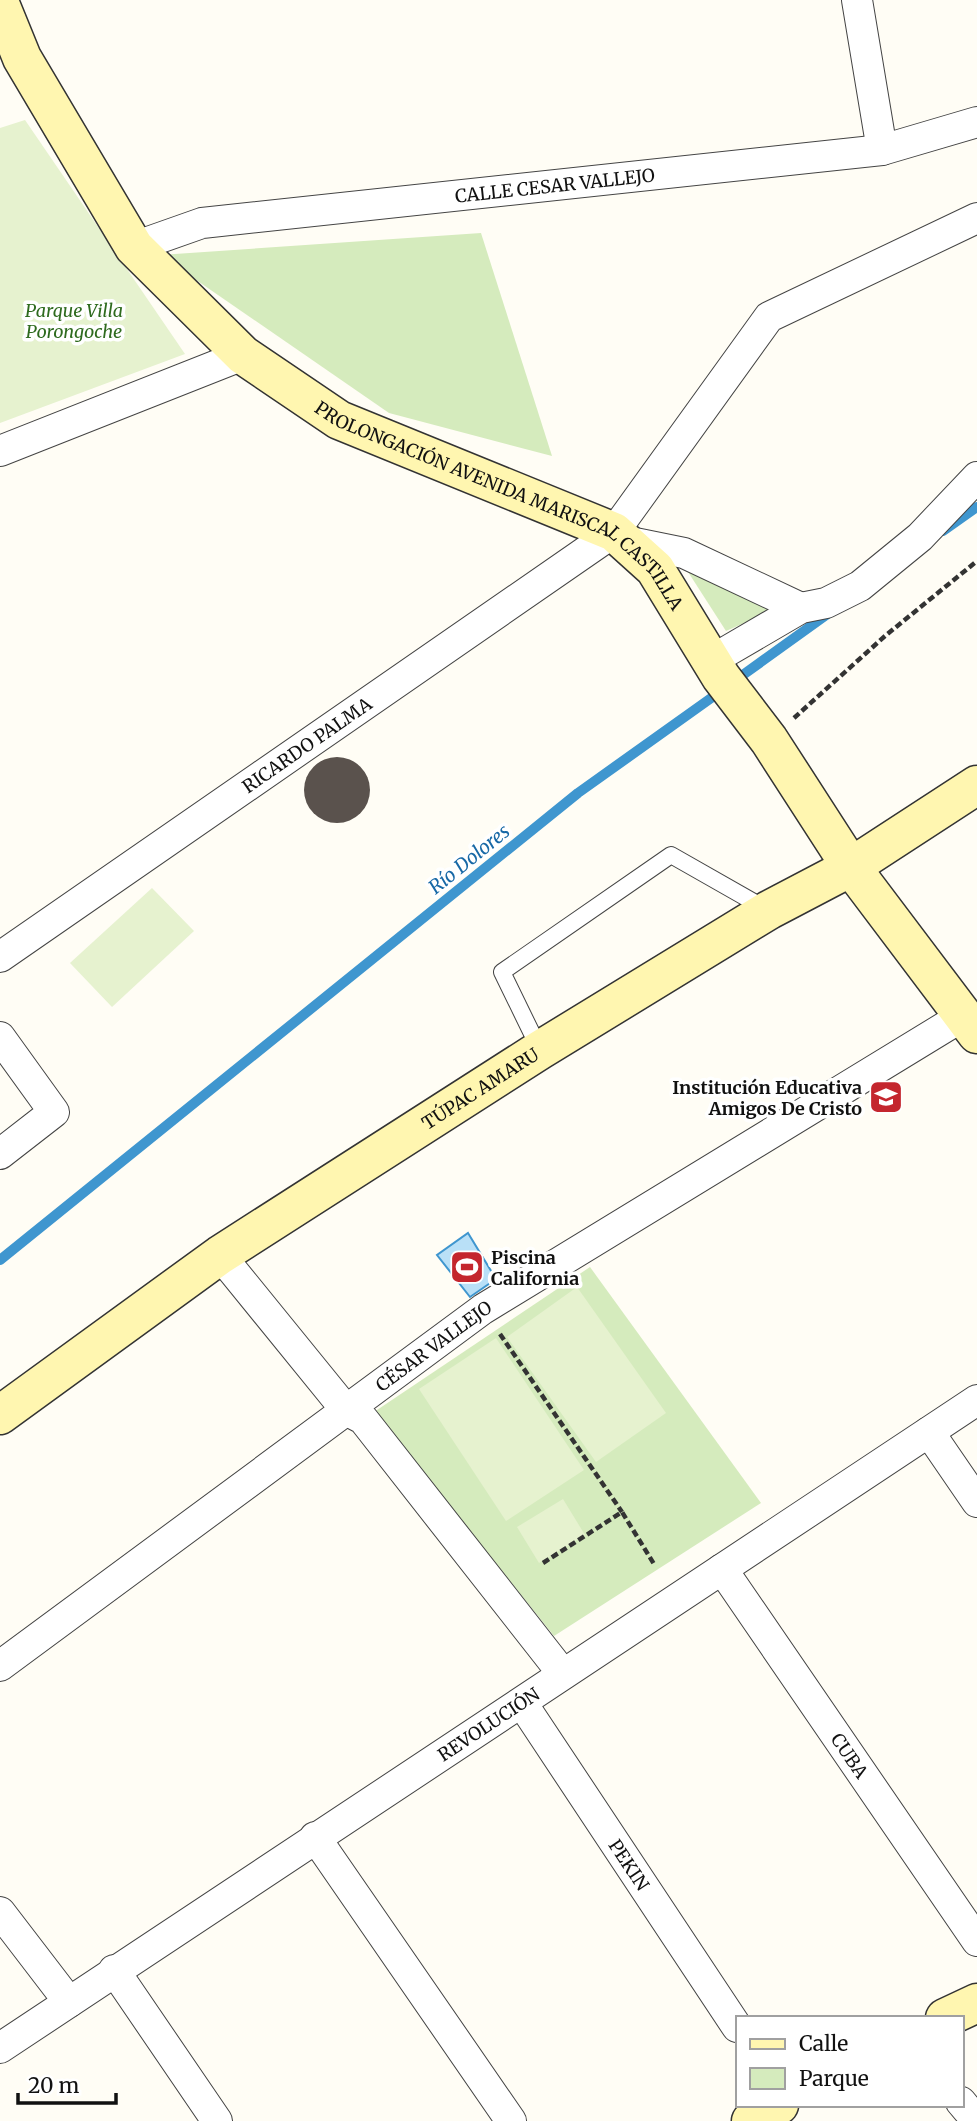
<svg xmlns="http://www.w3.org/2000/svg" width="977" height="2121" font-family="Merriweather,serif">
  <rect width="100%" height="100%" fill="#fffdf5"/>
  <!-- green -->
  <g fill="#d5ebbd">
    <polygon points="481,233 552,456 389,413 160,255"/>
    <polygon points="681,561 770,601 769,612 726,631"/>
    <polygon points="590,1267 761,1503 554,1636 374,1412"/>
  </g>
  <!-- pitch -->
  <g fill="#e6f2cf">
    <polygon points="25,120 185,354 0,423 0,128"/>
    <polygon points="152,888 194,931 112,1007 70,963"/>
    <polygon points="577,1287 666,1413 596,1462 507,1337"/>
    <polygon points="496,1338 584,1470 506,1521 419,1389"/>
    <polygon points="563,1499 585,1535 539,1563 517,1527"/>
  </g>
  <!-- water -->
  <polygon fill="#b9e0f7" stroke="#3f96cf" stroke-width="2" points="468,1233 496,1279 470,1297 437,1255"/>
  <g fill="none" stroke-linecap="round" stroke-linejoin="round">
    <!-- stream -->
    <g stroke="#3f96cf" stroke-width="10">
      <polyline points="943,531 977,507"/>
      <polyline points="733,682 829,613"/>
      <polyline points="0,1260 578,793 721,691"/>
    </g>
  </g>
  <!-- building -->
  <circle fill="#5a524d" cx="337" cy="790" r="33"/>
  <g fill="none" stroke-linecap="round" stroke-linejoin="round">
    <!-- lane casing -->
    <g stroke="#444" stroke-width="18">
      <polyline id="lane" points="540,1050 502,972 671,855 766,909"/>
    </g>
    <!-- street casing -->
    <g stroke="#444" stroke-width="32">
      <g id="street">
        <polyline points="857,0 882,150"/>
        <path id="s1" d="M134,247l68,-24 680,-73 95,-28"/>
        <polyline points="0,451 243,355"/>
        <polyline points="625,541 684,553 801,608"/>
        <polyline points="712,660 801,608 826,603 860,586 920,537 977,477"/>
        <path id="s2" d="M0,957l614,-425 155,-215 208,-99"/>
        <polyline points="0,1037 54,1112 0,1154"/>
        <polyline points="220,1255 346,1410 363,1419 563,1674"/>
        <polyline points="929,1432 977,1502"/>
        <path id="s3" d="M722,1569l255,372"/>
        <path id="s4" d="M0,1666l483,-357 480,-293"/>
        <path id="s5" d="M522,1703l215,324"/>
        <polyline points="315,1837 511,2121"/>
        <polyline points="0,1912 69,2002"/>
        <polyline points="114,1970 217,2121"/>
        <path id="s6" d="M0,2048l977,-648"/>
        <polyline points="961,2102 977,2121"/>
      </g>
    </g>
    <!-- secondary casing -->
    <g stroke="#333" stroke-width="41">
      <g id="secondary">
        <path id="s7" d="M0,4l22,54 112,189 109,108 96,65 275,112 41,37 66,108 48,63 82,127 126,167"/>
        <path id="s8" d="M0,1415l220,-160 320,-205 229,-140 82,-43 126,-82"/>
        <polyline points="945,2018 977,2003"/>
        <polyline points="751,2121 779,2105"/>
      </g>
    </g>
    <!-- path -->
    <g stroke="#333" stroke-width="4.5" stroke-dasharray="7 3.5" stroke-linecap="butt">
      <polyline points="794,718 885,636 977,561"/>
      <polyline points="500,1334 622,1512"/>
      <polyline points="543,1563 622,1512 654,1564"/>
    </g>
    <!-- lane -->
    <use href="#lane" stroke="#fff" stroke-width="16"/>
    <!-- street -->
    <use href="#street" stroke="#fff" stroke-width="30"/>
    <!-- secondary -->
    <use href="#secondary" stroke="#fff6b0" stroke-width="38"/>
  </g>
  <!-- icons -->
  <defs>
    <g id="school-square" transform="scale(1.75)"><rect x="-9" y="-9" width="18" height="18" rx="4" fill="#c4262e" stroke="#fff"/><path d="M0-5L7-2L0 1L-7-2ZM-4 1L0 2.5L4 1V4Q0 6-4 4Z" fill="#fff"/></g>
    <g id="stadium-square" transform="scale(1.75)"><rect x="-9" y="-9" width="18" height="18" rx="4" fill="#c4262e" stroke="#fff"/><path d="M0-5a6.5 5 0 1 0 0 10a6.5 5 0 1 0 0-10ZM-3.5-1.8h7v3.6h-7Z" fill="#fff"/></g>
  </defs>
  <g fill-rule="evenodd">
    <use href="#school-square" x="886" y="1097"/>
    <use href="#stadium-square" x="467" y="1267"/>
  </g>
  <g text-anchor="middle" dominant-baseline="central" stroke-width="7" stroke-linejoin="round" paint-order="stroke">
    <!-- street labels -->
    <g font-size="18" fill="#111" stroke="#fff">
      <text stroke="none"><textPath href="#s1" startOffset="427">CALLE CESAR VALLEJO</textPath></text>
      <text stroke="none"><textPath href="#s7" startOffset="733">PROLONGACIÓN AVENIDA MARISCAL CASTILLA</textPath></text>
      <text stroke="none"><textPath href="#s2" startOffset="373">RICARDO PALMA</textPath></text>
      <text stroke="none"><textPath href="#s8" startOffset="581">TÚPAC AMARU</textPath></text>
      <text stroke="none"><textPath href="#s4" startOffset="539">CÉSAR VALLEJO</textPath></text>
      <text stroke="none"><textPath href="#s6" startOffset="586">REVOLUCIÓN</textPath></text>
      <text stroke="none"><textPath href="#s3" startOffset="226">CUBA</textPath></text>
      <text stroke="none"><textPath href="#s5" startOffset="194">PEKIN</textPath></text>
    </g>
    <!-- park labels -->
    <g font-size="18" font-style="italic" fill="#2f6b1f" stroke="#fff">
      <text x="74" y="310">Parque Villa<tspan x="74" dy="21">Porongoche</tspan></text>
    </g>
    <!-- poi labels -->
    <g font-size="18" font-weight="bold" fill="#111" stroke="#fff" text-anchor="end">
      <text x="862" y="1087">Institución Educativa<tspan x="862" dy="21">Amigos De Cristo</tspan></text>
      <text x="491" y="1257" text-anchor="start">Piscina<tspan x="491" dy="21">California</tspan></text>
    </g>
    <!-- water labels -->
    <g font-size="19" font-style="italic" fill="#1768a6" stroke="#fff">
      <text transform="translate(469 859) rotate(-39)">Río Dolores</text>
    </g>
  </g>
  <!-- legend -->
  <rect x="736" y="2016" width="228" height="91" fill="#ffffff" stroke="#a0a0a0" stroke-width="2"/>
  <rect x="750" y="2039" width="35" height="10" fill="#fff6b0" stroke="#a0a0a0" stroke-width="2"/>
  <text x="799" y="2051" font-size="21" fill="#111111">Calle</text>
  <rect x="750" y="2068" width="35" height="21" fill="#d5ebbd" stroke="#a0a0a0" stroke-width="2"/>
  <text x="799" y="2086" font-size="21" fill="#111111">Parque</text>
  <!-- scale -->
  <path d="M18 2093v10h98v-10" fill="none" stroke="#111111" stroke-width="3.5"/>
  <text x="28" y="2093" font-size="21" fill="#111111" stroke="#ffffff" stroke-width="5" paint-order="stroke">20 m</text>
</svg>
